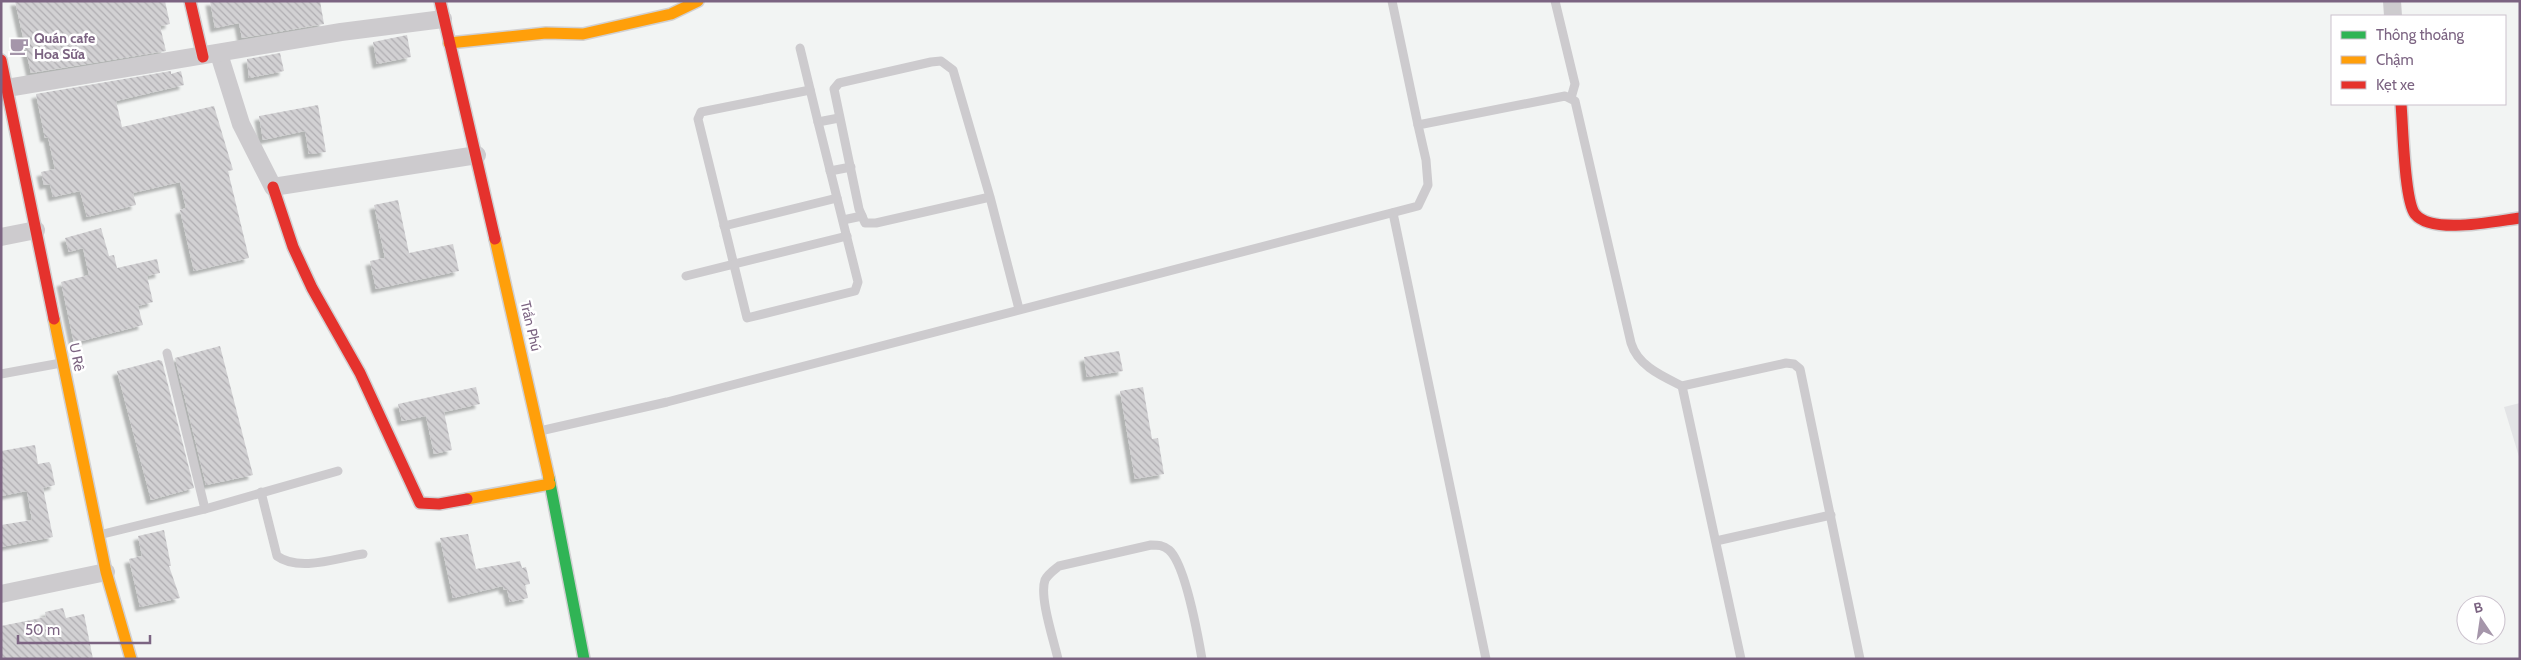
<svg xmlns="http://www.w3.org/2000/svg" width="2521" height="660" font-family="Cabin,sans-serif">
  <defs>
    <pattern id="building-back-hatch" width="6" height="6" patternUnits="userSpaceOnUse" patternTransform="scale(1.25)"><rect width="6" height="6" fill="#d2d1d3"/><path d="M-1 5l2 2M0 0l6 6M5-1l2 2" fill="none" stroke="#afadb1"/></pattern>
    <filter id="shadow"><feDropShadow dx="-4.5" dy="4.5" stdDeviation="1" flood-color="#0004"/></filter>
  </defs>
  <rect width="100%" height="100%" fill="#f2f4f3"/>
  <!-- built -->
  <polygon fill="#e3e4e6" points="2520,403 2520,460 2504,407"/>
  <!-- building -->
  <g fill="url(#building-back-hatch)" filter="url(#shadow)">
    <polygon points="15,1 165,1 170,24 160,26 166,51 31,73"/>
    <polygon points="210,1 320,1 324,24 242,38 239,23 215,28"/>
    <polygon points="407,35 411,57 377,64 373,42"/>
    <polygon points="280,53 284,71 249,78 247,59"/>
    <polygon points="171,71 171,74 181,71 184,85 116,101 122,127 214,106 233,170 228,171 249,258 194,271 180,210 186,208 180,182 133,193 136,205 87,217 80,191 53,197 50,184 44,185 41,172 55,169 48,137 45,138 36,94"/>
    <polygon points="318,105 326,152 309,154 305,131 263,140 259,116"/>
    <polygon points="398,200 409,253 453,244 459,271 376,289 370,261 385,258 374,205"/>
    <polygon points="101,228 109,256 114,255 117,268 157,259 160,273 147,276 153,302 138,306 143,325 74,343 61,282 89,275 83,248 69,252 65,238"/>
    <polygon points="220,346 253,475 206,485 175,358"/>
    <polygon points="1119,351 1123,371 1087,377 1084,357"/>
    <polygon points="159,360 162,361 194,488 151,500 117,371"/>
    <polygon points="476,387 480,404 444,412 452,450 434,454 426,416 402,421 398,404"/>
    <polygon points="1143,387 1152,439 1158,438 1164,474 1135,479 1120,391"/>
    <polygon points="35,445 38,464 49,462 51,465 55,485 43,488 53,537 1,547 1,525 32,520 27,491 1,496 1,451"/>
    <polygon points="164,530 171,566 169,566 180,598 140,607 129,559 142,556 138,536"/>
    <polygon points="468,534 476,569 520,561 522,568 526,567 530,584 525,585 528,598 510,602 507,589 504,590 503,586 453,598 440,538"/>
    <polygon points="63,608 66,618 84,614 93,659 1,659 1,626 46,617 45,612"/>
  </g>
  <g fill="none" stroke-linecap="round" stroke-linejoin="round">
    <!-- fast casing -->
    <g stroke="#d1d0d2" stroke-width="14">
      <polyline id="fast" points="549,478 584,659"/>
    </g>
    <!-- slow casing -->
    <g stroke="#d1d0d2" stroke-width="14">
      <g id="slow">
        <polyline points="449,43 546,33 583,34 671,14 698,1"/>
        <polyline points="495,239 549,478"/>
        <polyline points="54,319 106,572 131,659"/>
        <polyline points="467,499 550,484"/>
      </g>
    </g>
    <!-- jam casing -->
    <g stroke="#d1d0d2" stroke-width="14">
      <g id="jam">
        <polyline points="190,1 203,57"/>
        <polyline points="440,1 495,239"/>
        <polyline points="1,60 54,319"/>
        <path d="M2401,104c2,21 3,96 14,110 17,21 81,7 105,4"/>
        <polyline points="273,187 293,247 312,288 360,373 420,503 439,504 467,499"/>
      </g>
    </g>
    <!-- lane -->
    <g stroke="#cdcbce" stroke-width="9">
      <polyline points="1392,1 1418,125"/>
      <polyline points="1555,1 1575,84 1571,98"/>
      <polyline points="800,48 818,122 839,118"/>
      <polyline points="810,90 701,112 698,119 747,318 855,291 858,282 818,122"/>
      <polyline points="830,171 851,167"/>
      <polyline points="990,197 876,223 865,223 859,209 834,89 839,83 931,62 941,61 953,70 990,197 1019,309"/>
      <polyline points="1393,213 1486,659"/>
      <polyline points="843,220 862,216"/>
      <polyline points="724,226 837,198"/>
      <polyline points="686,276 847,236"/>
      <polyline points="167,353 205,509"/>
      <polyline points="1,374 61,363"/>
      <polyline points="1682,386 1741,659"/>
      <path d="M540,431l127,-29 751,-196 10,-21 -2,-25 -8,-35 147,-29 10,5 56,242c7,23 31,33 51,43l104,-23 8,1 6,5 60,290"/>
      <path d="M261,492l16,64c22,16 60,2 86,-2"/>
      <polyline points="99,535 205,509 338,471"/>
      <polyline points="1716,541 1831,515"/>
      <path d="M1058,659c-4,-18 -19,-62 -13,-79 3,-6 9,-10 14,-14l92,-21c7,0 12,0 18,5 16,14 29,86 33,109"/>
    </g>
    <!-- street -->
    <g stroke="#cdcbce" stroke-width="18">
      <polyline points="2392,1 2393,16"/>
      <polyline points="219,54 241,124 273,187 477,155"/>
      <polyline points="7,88 341,32 443,19"/>
      <polyline points="1,237 36,230"/>
      <polyline points="1,594 106,572"/>
    </g>
    <!-- fast -->
    <use href="#fast" stroke="#30b455" stroke-width="11"/>
    <!-- slow -->
    <use href="#slow" stroke="#ff9f0a" stroke-width="11"/>
    <!-- jam -->
    <use href="#jam" stroke="#e5322d" stroke-width="11"/>
  </g>
  <!-- icons -->
  <defs>
    <g id="cafe-bare" transform="scale(1.5)"><path d="M-5.5-4.5H6V0H3Q3 3.5 0 3.5H-2.5Q-5.5 3.5-5.5 0ZM3-3.2v2h1.7v-2ZM-6 4.5H4V6H-6Z" fill="#a596aa" stroke="#fff" stroke-width="2.5" paint-order="stroke"/></g>
  </defs>
  <g fill-rule="evenodd">
    <use href="#cafe-bare" x="19" y="46"/>
  </g>
  <g text-anchor="middle" dominant-baseline="central" stroke-width="5" stroke-linejoin="round" paint-order="stroke">
    <!-- poi labels -->
    <g font-size="14" font-weight="bold" fill="#7c6482" stroke="#fff" text-anchor="start">
      <text x="34" y="38">Quán cafe<tspan x="34" dy="16">Hoa Sữa</tspan></text>
    </g>
    <!-- street labels -->
    <g font-size="14" fill="#7c6482" stroke="#fff">
      <text transform="translate(531 326) rotate(77)">Trần Phú</text>
      <text transform="translate(77 357) rotate(78)">U Rê</text>
    </g>
  </g>
  <!-- border -->
  <rect width="2521" height="660" fill="none" stroke="#7c6482" stroke-width="5"/>
  <!-- legend -->
  <rect x="2331" y="15" width="175" height="90" fill="#ffffff" stroke="#cbc1cd"/>
  <rect x="2341" y="31" width="25" height="8" fill="#30b455" stroke="#cbc1cd"/>
  <text x="2376" y="40" font-size="15" fill="#7c6482">Thông thoáng</text>
  <rect x="2341" y="56" width="25" height="8" fill="#ff9f0a" stroke="#cbc1cd"/>
  <text x="2376" y="65" font-size="15" fill="#7c6482">Chậm</text>
  <rect x="2341" y="81" width="25" height="8" fill="#e5322d" stroke="#cbc1cd"/>
  <text x="2376" y="90" font-size="15" fill="#7c6482">Kẹt xe</text>
  <!-- north arrow -->
  <g transform="translate(2481 620) rotate(347)"><circle r="24" fill="#ffffff" stroke="#cbc1cd"/>
  <path d="M0-4L9 19L0 12L-9 19Z" fill="#a596aa"/>
  <text y="-8" font-size="14" font-weight="bold" text-anchor="middle" fill="#7c6482">B</text>
  </g>
  <!-- scale -->
  <path d="M18 635v8h132v-8" fill="none" stroke="#7c6482" stroke-width="2.5"/>
  <text x="25" y="635" font-size="15" fill="#7c6482" stroke="#ffffff" stroke-width="4" paint-order="stroke">50 m</text>
</svg>
